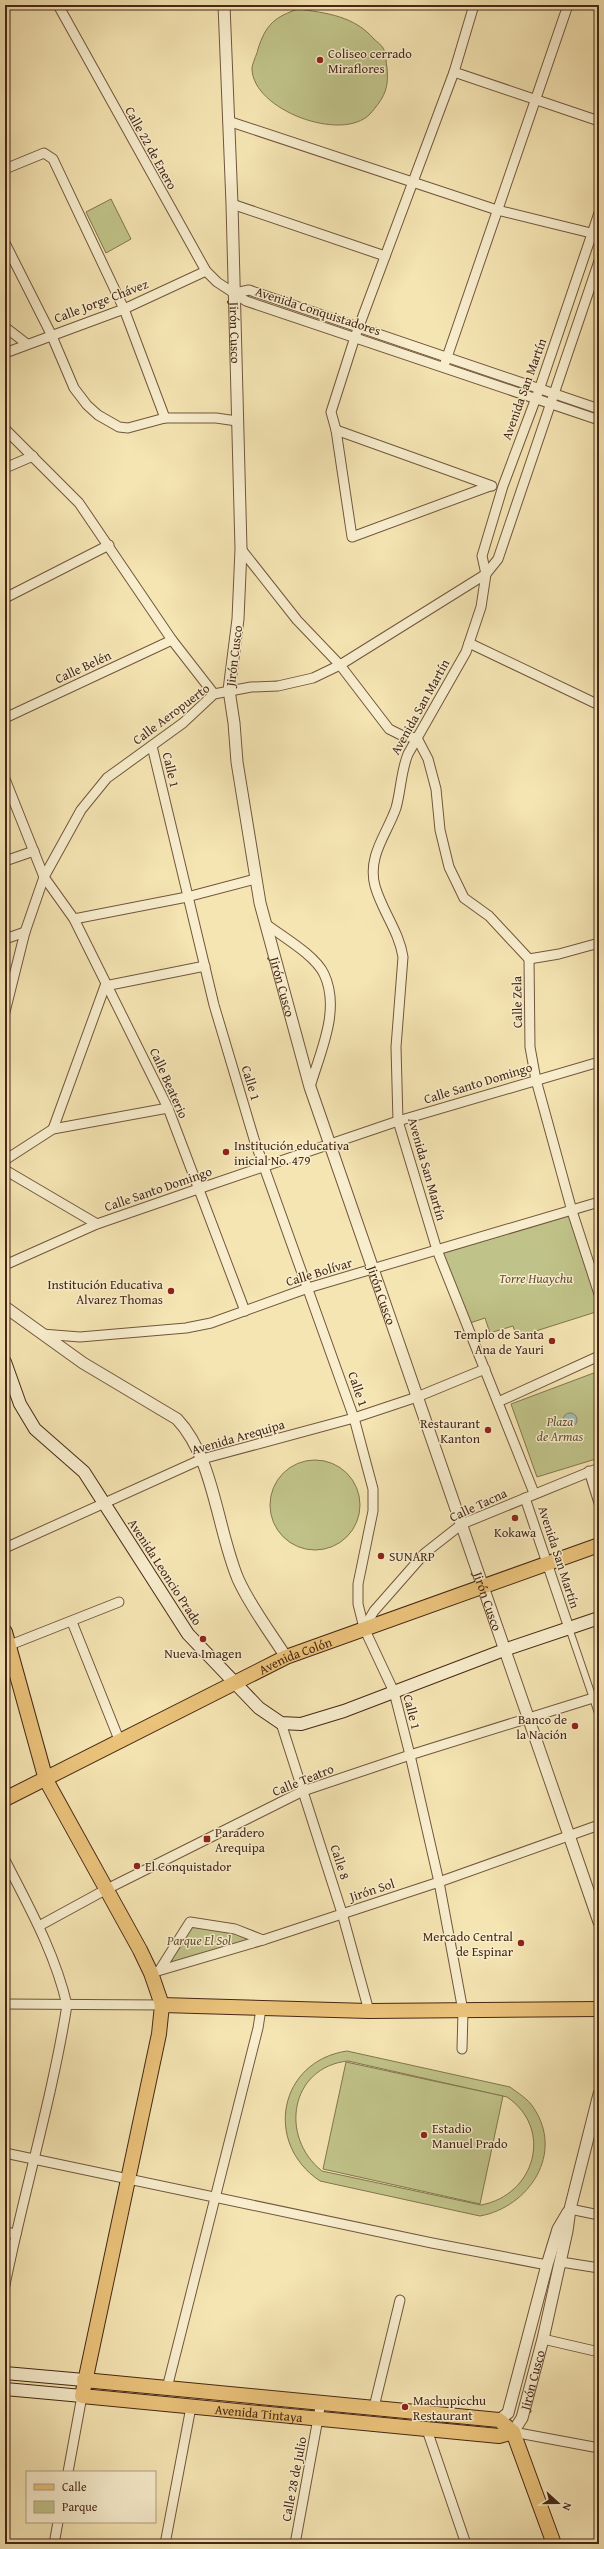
<svg xmlns="http://www.w3.org/2000/svg" width="604" height="2549" font-family="'Gentium Book Plus',serif">
  <rect width="100%" height="100%" fill="#f5e5b3"/>
  <filter id="stains"><feTurbulence type="fractalNoise" baseFrequency=".005" numOctaves="4"/><feColorMatrix values="0 0 0 0 .2 0 0 0 0 .09 0 0 0 0 .02 0 0 0 .5 -.17"/></filter>
  <radialGradient id="worn" r=".72"><stop offset=".6" stop-color="#630" stop-opacity="0"/><stop offset="1" stop-color="#630" stop-opacity=".3"/></radialGradient>
  <!-- green -->
  <g fill="#c0c389" stroke="#837550" fill-rule="evenodd">
    <path d="M298,9c29,4 56,7 76,30 3,3 9,7 10,11 2,5 2,13 3,18 2,21 -3,30 -17,46 -28,29 -117,-4 -118,-45 0,-6 5,-14 6,-20 8,-25 17,-32 40,-40z"/>
    <polygon points="111,199 131,239 106,253 86,212"/>
    <polygon points="570,1215 599,1304 599,1311 517,1337 513,1326 490,1333 485,1318 470,1323 441,1254"/>
    <polygon points="599,1371 599,1458 537,1477 511,1404"/>
    <circle cx="315" cy="1505" r="45"/>
    <polygon points="191,1924 217,1928 253,1939 174,1962 171,1960"/>
    <path d="M347,2051l163,36c8,6 18,12 23,20 32,46 -4,100 -53,109l-160,-35c-57,-38 -41,-120 27,-130zM348,2061l159,36c47,32 28,98 -26,108l-159,-34c-43,-34 -32,-104 26,-110z"/>
    <polygon points="346,2062 503,2096 480,2204 323,2169"/>
  </g>
  <!-- water -->
  <circle fill="#a3bcb9" stroke="#7e8078" cx="570" cy="1420" r="7"/>
  <g fill="none" stroke-linecap="round" stroke-linejoin="round">
    <!-- pedestrian casing -->
    <g stroke="#72563d" stroke-width="8">
      <polyline id="pedestrian" points="569,1628 599,1716"/>
    </g>
    <!-- minor casing -->
    <g stroke="#72563d" stroke-width="11">
      <g id="minor">
        <polyline points="58,5 206,271 217,282 246,301 599,420"/>
        <polyline points="474,5 454,72 355,337 331,412 336,430 352,537 490,486"/>
        <polyline points="454,72 599,121"/>
        <polyline points="228,121 497,210 599,235"/>
        <polyline points="5,169 44,153 53,159 124,309 165,418"/>
        <polyline points="232,204 385,256"/>
        <polyline points="5,243 51,334 74,388 87,405 98,415 119,427 128,428 165,418 216,418 237,421"/>
        <polyline points="235,293 249,290 599,409"/>
        <polyline points="5,327 27,344"/>
        <polyline points="5,353 124,309 206,271"/>
        <polyline points="445,363 568,5"/>
        <polyline points="5,429 79,503 172,640 214,694"/>
        <polyline points="336,430 492,486"/>
        <polyline points="5,468 33,456"/>
        <polyline points="241,549 297,620 340,665 389,729 403,736 417,738 428,759 436,789 440,830 449,867 464,898 489,916 529,959 530,1047 536,1080 572,1211 599,1294"/>
        <polyline points="5,598 109,545"/>
        <polyline points="469,643 599,705"/>
        <polyline points="5,718 172,640"/>
        <polyline points="152,746 214,1005 254,1139 354,1418 373,1489 373,1511 358,1584 358,1604 364,1628 394,1692 410,1755 439,1882 463,2011 462,2049"/>
        <polyline points="5,779 44,877 74,919 168,1108 245,1311"/>
        <polyline points="5,861 34,851"/>
        <polyline points="74,919 187,897 255,879"/>
        <path d="M266,924c17,13 49,31 58,50 17,36 -4,78 -14,113"/>
        <polyline points="5,939 25,932"/>
        <polyline points="529,959 559,954 599,943"/>
        <polyline points="5,1012 25,932 44,877 81,810 107,778 183,723 214,694 251,687 278,686 313,678 340,665 486,574 498,559 599,261"/>
        <polyline points="53,1129 105,986 205,966"/>
        <polyline points="5,1160 53,1129 168,1108"/>
        <polyline points="5,1170 97,1224"/>
        <polyline points="5,1265 97,1224 198,1189 398,1121 599,1062"/>
        <polyline points="42,1334 80,1337 186,1328 211,1323 308,1288 599,1202"/>
        <polyline points="498,1402 599,1356"/>
        <polyline points="589,1471 599,1503"/>
        <path d="M534,1493l-97,-243 -39,-129 -2,-74 7,-90c-4,-26 -21,-46 -28,-71 -8,-30 12,-52 21,-78 5,-18 5,-37 12,-54l58,-102 15,-45 5,-33 -4,-18 21,-70 36,-96 60,-177"/>
        <polyline points="525,1498 569,1628"/>
        <polyline points="5,1548 202,1459 354,1418 417,1397 485,1369"/>
        <polyline points="72,1622 120,1742"/>
        <polyline points="364,1628 374,1611 425,1553 462,1524 599,1468"/>
        <polyline points="10,1645 119,1602"/>
        <polyline points="281,1723 342,1913 369,2011"/>
        <path d="M5,1860c24,47 50,93 62,145 -15,94 -43,186 -62,280"/>
        <polyline points="39,1926 105,1890 303,1791 410,1755 593,1698"/>
        <polyline points="161,1968 190,1922 235,1929 263,1940"/>
        <polyline points="151,1973 263,1940 439,1882 599,1825"/>
        <polyline points="5,2004 162,2005"/>
        <polyline points="5,2153 432,2243 547,2265"/>
        <polyline points="570,2209 599,2215"/>
        <polyline points="5,2232 16,2234"/>
        <polyline points="561,2262 599,2268"/>
        <polyline points="543,2339 599,2352"/>
        <polyline points="167,2388 258,2028 261,2009"/>
        <polyline points="374,2407 400,2300"/>
        <polyline points="427,2430 466,2544"/>
        <polyline points="513,2432 599,2448"/>
        <polyline points="68,2472 82,2396"/>
        <polyline points="54,2544 58,2522"/>
        <polyline points="165,2544 191,2407"/>
        <polyline points="295,2544 321,2402"/>
      </g>
    </g>
    <!-- tertiary casing -->
    <g stroke="#72563d" stroke-width="13">
      <g id="tertiary">
        <path id="s1" d="M224,5l8,199 9,345 -3,70 -9,71 5,33 3,39 23,141 50,184 289,835"/>
        <path d="M5,1307l78,56 94,56c37,39 40,110 61,160 12,27 32,53 48,78"/>
        <polyline points="499,2420 508,2413 547,2265 558,2229 568,2212"/>
        <path id="s2" d="M513,2432l9,-14 21,-79 24,-108 3,-22 29,-115"/>
      </g>
    </g>
    <!-- secondary casing -->
    <g stroke="#462716" stroke-width="14">
      <g id="secondary">
        <polyline points="5,1362 20,1404 35,1429 84,1472 188,1634 259,1708 281,1723 301,1724 344,1711 504,1650 599,1618"/>
        <polyline points="5,2373 84,2380"/>
        <polyline points="5,2389 82,2396"/>
      </g>
    </g>
    <!-- primary casing -->
    <g stroke="#462716" stroke-width="16">
      <g id="primary">
        <path id="s3" d="M5,1632l41,148 94,170 11,23 11,32 -3,29 -77,362 417,40 14,-4"/>
        <path id="s4" d="M5,1799l281,-142 313,-112"/>
        <polyline points="162,2005 369,2011 599,2009"/>
        <polyline points="84,2380 499,2420 513,2432 554,2544"/>
      </g>
    </g>
    <!-- pedestrian -->
    <use href="#pedestrian" stroke="#f8eece" stroke-width="6"/>
    <!-- minor -->
    <use href="#minor" stroke="#f8eece" stroke-width="9"/>
    <!-- tertiary -->
    <use href="#tertiary" stroke="#f8eece" stroke-width="11"/>
    <!-- secondary -->
    <use href="#secondary" stroke="#f8eece" stroke-width="12"/>
    <!-- primary -->
    <use href="#primary" stroke="#eac27a" stroke-width="14"/>
  </g>
  <!-- markers -->
  <g fill="#8f2418" stroke="#f8eece" stroke-width="1.5">
    <circle cx="320" cy="60" r="4"/>
    <circle cx="226" cy="1152" r="4"/>
    <circle cx="171" cy="1291" r="4"/>
    <circle cx="552" cy="1341" r="4"/>
    <circle cx="488" cy="1430" r="4"/>
    <circle cx="515" cy="1518" r="4"/>
    <circle cx="381" cy="1556" r="4"/>
    <circle cx="203" cy="1639" r="4"/>
    <circle cx="575" cy="1726" r="4"/>
    <rect x="203" y="1835" width="8" height="8" rx="2"/>
    <circle cx="137" cy="1866" r="4"/>
    <circle cx="521" cy="1943" r="4"/>
    <circle cx="424" cy="2135" r="4"/>
    <circle cx="405" cy="2407" r="4"/>
  </g>
  <g text-anchor="middle" dominant-baseline="central" stroke-width="3" stroke-linejoin="round" paint-order="stroke">
    <!-- poi labels -->
    <g font-size="13" fill="#462716" stroke="#f8eece" text-anchor="start">
      <text x="328" y="53">Coliseo cerrado<tspan x="328" dy="15">Miraflores</tspan></text>
      <text x="234" y="1145">Institución educativa<tspan x="234" dy="15">inicial No. 479</tspan></text>
      <text x="163" y="1284" text-anchor="end">Institución Educativa<tspan x="163" dy="15">Alvarez Thomas</tspan></text>
      <text x="544" y="1334" text-anchor="end">Templo de Santa<tspan x="544" dy="15">Ana de Yauri</tspan></text>
      <text x="480" y="1423" text-anchor="end">Restaurant<tspan x="480" dy="15">Kanton</tspan></text>
      <text x="515" y="1532" text-anchor="middle">Kokawa</text>
      <text x="389" y="1556">SUNARP</text>
      <text x="203" y="1653" text-anchor="middle">Nueva Imagen</text>
      <text x="567" y="1719" text-anchor="end">Banco de<tspan x="567" dy="15">la Nación</tspan></text>
      <text x="215" y="1832">Paradero<tspan x="215" dy="15">Arequipa</tspan></text>
      <text x="145" y="1866">El Conquistador</text>
      <text x="513" y="1936" text-anchor="end">Mercado Central<tspan x="513" dy="15">de Espinar</tspan></text>
      <text x="432" y="2128">Estadio<tspan x="432" dy="15">Manuel Prado</tspan></text>
      <text x="413" y="2400">Machupicchu<tspan x="413" dy="15">Restaurant</tspan></text>
    </g>
    <!-- street labels -->
    <g font-size="13" fill="#462716" stroke="#f8eece">
      <text transform="translate(151 148) rotate(61)">Calle 22 de Enero</text>
      <text transform="translate(101 301) rotate(-21)">Calle Jorge Chávez</text>
      <text transform="translate(318 311) rotate(18)">Avenida Conquistadores</text>
      <text stroke="none"><textPath href="#s1" startOffset="328">Jirón Cusco</textPath></text>
      <text transform="translate(524 389) rotate(-70)">Avenida San Martín</text>
      <text transform="translate(234 656) rotate(-83)">Jirón Cusco</text>
      <text transform="translate(83 667) rotate(-25)">Calle Belén</text>
      <text transform="translate(420 707) rotate(-61)">Avenida San Martín</text>
      <text transform="translate(171 714) rotate(-37)">Calle Aeropuerto</text>
      <text transform="translate(171 770) rotate(77)">Calle 1</text>
      <text stroke="none"><textPath href="#s1" startOffset="988">Jirón Cusco</textPath></text>
      <text transform="translate(517 1002) rotate(-91)">Calle Zela</text>
      <text transform="translate(169 1083) rotate(66)">Calle Beaterio</text>
      <text transform="translate(251 1083) rotate(73)">Calle 1</text>
      <text transform="translate(478 1083) rotate(-17)">Calle Santo Domingo</text>
      <text transform="translate(427 1169) rotate(74)">Avenida San Martín</text>
      <text transform="translate(158 1189) rotate(-19)">Calle Santo Domingo</text>
      <text transform="translate(319 1272) rotate(-17)">Calle Bolívar</text>
      <text stroke="none"><textPath href="#s1" startOffset="1312">Jirón Cusco</textPath></text>
      <text transform="translate(358 1389) rotate(71)">Calle 1</text>
      <text transform="translate(238 1437) rotate(-16)">Avenida Arequipa</text>
      <text transform="translate(478 1505) rotate(-25)">Calle Tacna</text>
      <text transform="translate(559 1557) rotate(72)">Avenida San Martín</text>
      <text transform="translate(165 1572) rotate(57)">Avenida Leoncio Prado</text>
      <text stroke="none"><textPath href="#s1" startOffset="1636">Jirón Cusco</textPath></text>
      <text stroke="none"><textPath href="#s4" startOffset="324">Avenida Colón</textPath></text>
      <text transform="translate(412 1712) rotate(76)">Calle 1</text>
      <text transform="translate(303 1780) rotate(-22)">Calle Teatro</text>
      <text transform="translate(340 1862) rotate(72)">Calle 8</text>
      <text transform="translate(372 1890) rotate(-18)">Jirón Sol</text>
      <text stroke="none"><textPath href="#s2" startOffset="56">Jirón Cusco</textPath></text>
      <text stroke="none"><textPath href="#s3" startOffset="984">Avenida Tintaya</textPath></text>
      <text transform="translate(294 2479) rotate(-79)">Calle 28 de Julio</text>
    </g>
    <!-- park labels -->
    <g font-size="13" font-style="italic" fill="#644e33" stroke="#f8eece">
      <text x="536" y="1278">Torre Huaychu</text>
      <text x="560" y="1421">Plaza<tspan x="560" dy="15">de Armas</tspan></text>
      <text x="199" y="1940">Parque El Sol</text>
    </g>
  </g>
  <!-- margin -->
  <rect width="604" height="2549" fill="none" stroke="#f5e5b3" stroke-width="20"/>
  <rect x="6" y="6" width="592" height="2537" fill="none" stroke="#462716" stroke-width="2"/>
  <rect x="10" y="10" width="584" height="2529" fill="none" stroke="#462716"/>
  <!-- legend -->
  <rect x="26" y="2471" width="130" height="52" fill="#f8eece" stroke="#b19e84"/>
  <rect x="34" y="2484" width="20" height="6" fill="#eac27a" stroke="#b19e84"/>
  <text x="62" y="2491" font-size="12" fill="#462716">Calle</text>
  <rect x="34" y="2501" width="20" height="12" fill="#c0c389" stroke="#b19e84"/>
  <text x="62" y="2511" font-size="12" fill="#462716">Parque</text>
  <!-- north arrow -->
  <g transform="translate(558 2503) rotate(111)" stroke="#f8eece" stroke-width="3" paint-order="stroke">
  <path d="M0-3L7 15L0 10L-7 15Z" fill="#462716"/>
  <text y="-6" font-size="11" font-weight="bold" text-anchor="middle" fill="#462716">N</text>
  </g>
  <rect width="100%" height="100%" filter="url(#stains)"/>
  <rect width="100%" height="100%" fill="url(#worn)"/>
</svg>
